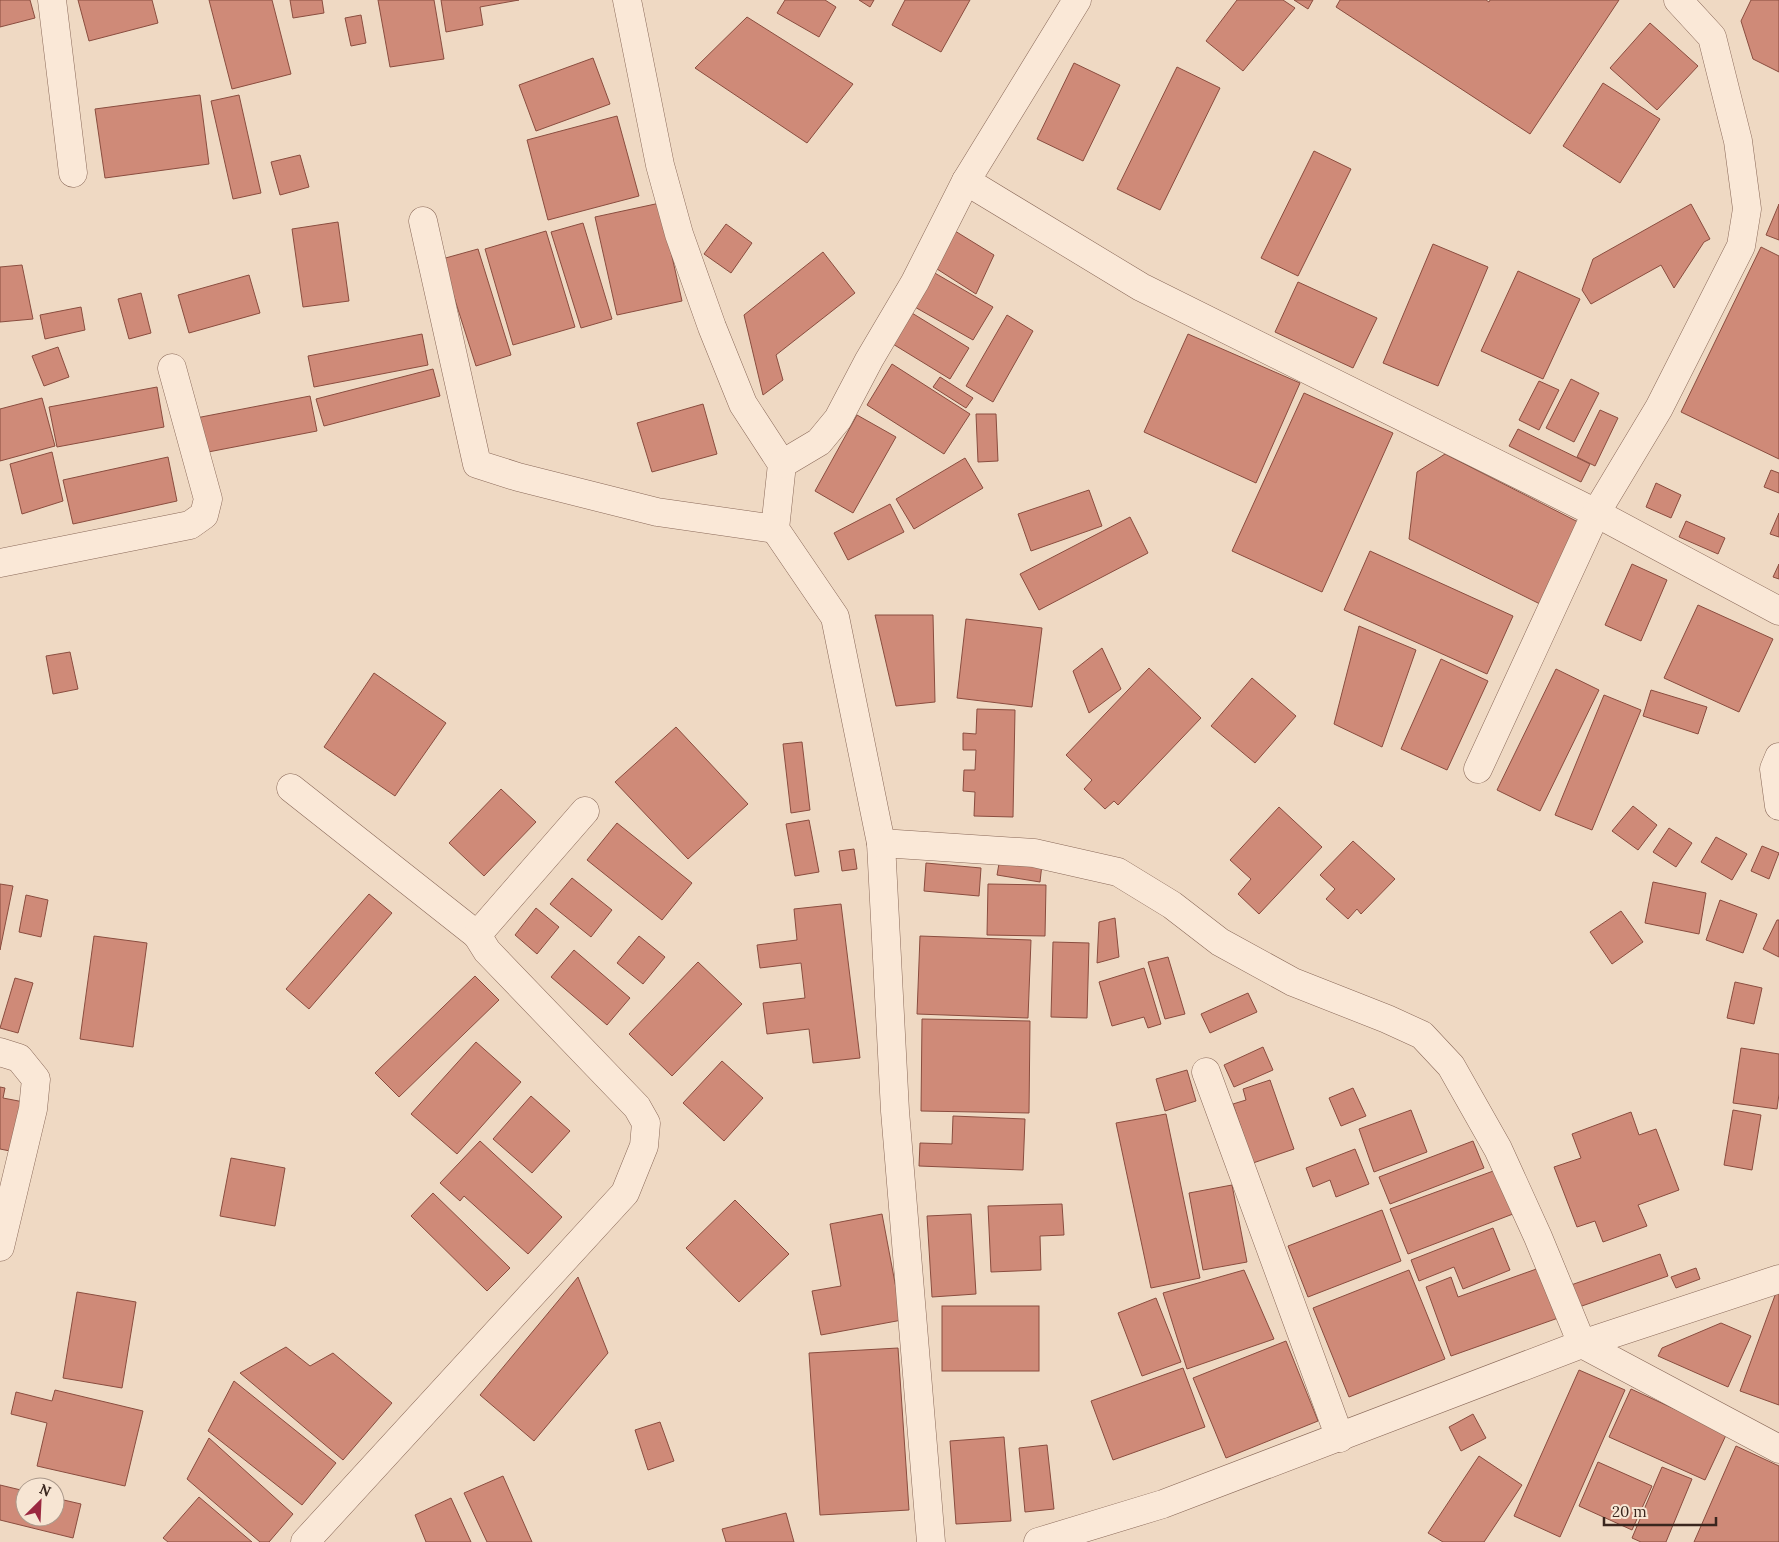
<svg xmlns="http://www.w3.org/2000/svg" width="1779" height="1542" font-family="Lora,serif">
  <rect width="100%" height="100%" fill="#efd9c3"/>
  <!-- building -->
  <g fill="#cf8a78" stroke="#8a4d3f">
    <polygon points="0,0 30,0 35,18 0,27"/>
    <polygon points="78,0 152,0 158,23 89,41"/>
    <polygon points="209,0 272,0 291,74 232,89"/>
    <polygon points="290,0 322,0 324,13 293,18"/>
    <polygon points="378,0 434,0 444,59 390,67"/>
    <polygon points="441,0 519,0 480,7 483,25 446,32"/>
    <polygon points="785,0 825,0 836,7 819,37 777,13"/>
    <polygon points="859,0 874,0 870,7"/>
    <polygon points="905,0 970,0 941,52 892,25"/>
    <polygon points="1237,0 1283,0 1295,8 1243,71 1206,41"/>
    <polygon points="1294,0 1313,0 1308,9"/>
    <polygon points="1340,0 1486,0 1489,2 1490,0 1619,0 1530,134 1336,7"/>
    <polygon points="1751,0 1779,0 1779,72 1753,59 1741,21"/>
    <polygon points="361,15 366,43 351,46 345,18"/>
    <polygon points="747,17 853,84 807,143 695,68"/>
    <polygon points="1650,23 1698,66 1657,110 1610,68"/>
    <polygon points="593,58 610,104 536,131 519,85"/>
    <polygon points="1074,63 1120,85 1083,161 1037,139"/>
    <polygon points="1177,67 1220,88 1160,210 1117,189"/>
    <polygon points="1603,83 1660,119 1620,183 1563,146"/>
    <polygon points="200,95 209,164 105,178 95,109"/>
    <polygon points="239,95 261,193 233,199 211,101"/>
    <polygon points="617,116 639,196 548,220 527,140"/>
    <polygon points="1314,151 1351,169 1298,276 1261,258"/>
    <polygon points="300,155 309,187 280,195 271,162"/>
    <polygon points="660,203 682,301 617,315 595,217"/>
    <polygon points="1691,204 1710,239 1704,242 1674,288 1661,265 1591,304 1582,290 1593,259"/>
    <polygon points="1779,204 1779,240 1766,235"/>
    <polygon points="338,222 349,301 303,307 292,229"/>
    <polygon points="583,223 612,319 581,328 551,232"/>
    <polygon points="726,224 752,243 731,273 704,254"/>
    <polygon points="546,231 575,327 513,345 485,249"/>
    <polygon points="955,231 994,255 976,294 937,269"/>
    <polygon points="1433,244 1488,267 1438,386 1383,363"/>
    <polygon points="1761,247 1779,256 1779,459 1681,412"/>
    <polygon points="478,249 511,355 476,366 442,259"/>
    <polygon points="823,252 855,293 776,355 783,380 763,395 744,315"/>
    <polygon points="22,265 33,319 0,322 0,267"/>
    <polygon points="1518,271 1580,299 1543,379 1481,351"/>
    <polygon points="933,272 993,307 973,340 913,306"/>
    <polygon points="249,275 260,313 189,333 178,295"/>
    <polygon points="1298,282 1377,318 1353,368 1275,332"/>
    <polygon points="141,293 151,333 129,339 118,299"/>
    <polygon points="81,307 85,330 45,339 40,315"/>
    <polygon points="907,310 969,348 950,379 888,341"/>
    <polygon points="1007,315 1033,331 993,402 966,386"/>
    <polygon points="422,334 428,365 314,387 308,356"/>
    <polygon points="1188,334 1300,383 1256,483 1144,432"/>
    <polygon points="58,347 69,377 44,386 32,356"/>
    <polygon points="892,364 970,414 944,454 867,405"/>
    <polygon points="433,369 440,396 324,426 316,399"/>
    <polygon points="940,377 973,398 966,408 933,387"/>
    <polygon points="1571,379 1599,393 1574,442 1546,428"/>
    <polygon points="1539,381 1559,390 1539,430 1519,420"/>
    <polygon points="157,387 164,427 57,447 49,407"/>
    <polygon points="1304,393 1393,433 1322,592 1232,551"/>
    <polygon points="310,396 317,431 203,453 196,418"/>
    <polygon points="42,398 55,446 0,461 0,409"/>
    <polygon points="703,404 717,454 652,472 637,423"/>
    <polygon points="1600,410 1618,418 1595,466 1577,457"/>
    <polygon points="976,414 996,414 998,461 978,462"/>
    <polygon points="857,415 896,437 853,513 815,491"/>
    <polygon points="1518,429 1590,464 1581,482 1509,446"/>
    <polygon points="52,452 63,501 22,514 10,464"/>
    <polygon points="1445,454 1580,523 1540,604 1409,539 1417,472"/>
    <polygon points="168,457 177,501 73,524 63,480"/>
    <polygon points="965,458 983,488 914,529 896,499"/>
    <polygon points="1771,470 1779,473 1779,493 1764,487"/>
    <polygon points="1656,483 1681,495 1671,518 1646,507"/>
    <polygon points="1089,490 1102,526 1031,551 1018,514"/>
    <polygon points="890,504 904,532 848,560 834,533"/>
    <polygon points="1779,513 1779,537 1770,534"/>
    <polygon points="1130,517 1148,553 1039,610 1020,574"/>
    <polygon points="1686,521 1725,538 1718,554 1679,537"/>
    <polygon points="1370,551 1513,616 1487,674 1344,610"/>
    <polygon points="1632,564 1667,580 1641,641 1605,625"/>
    <polygon points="1779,564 1779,579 1773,577"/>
    <polygon points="1698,605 1773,639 1739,712 1664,678"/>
    <polygon points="875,615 933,615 935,702 896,706"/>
    <polygon points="966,619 1042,628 1032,707 957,698"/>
    <polygon points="1359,626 1416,650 1382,747 1334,724"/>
    <polygon points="1102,648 1121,689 1089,713 1073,671"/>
    <polygon points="70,652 78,689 53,694 46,656"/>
    <polygon points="1441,659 1488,681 1447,770 1401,749"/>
    <polygon points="1149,668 1201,718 1118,805 1114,801 1105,809 1084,789 1092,780 1066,755"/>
    <polygon points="1556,669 1599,690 1540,811 1497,790"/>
    <polygon points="374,673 446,723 395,796 324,747"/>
    <polygon points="1252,678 1296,716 1255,763 1211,726"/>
    <polygon points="1651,690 1707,707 1698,734 1643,716"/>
    <polygon points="1604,695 1641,710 1592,830 1555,815"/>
    <polygon points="977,709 1015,710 1013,817 974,816 975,792 963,791 964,770 975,770 976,750 963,750 963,733 976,734"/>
    <polygon points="676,727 748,804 688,859 615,782"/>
    <polygon points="802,742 810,810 791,813 783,744"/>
    <polygon points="501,789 536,822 484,876 449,843"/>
    <polygon points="1633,806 1657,825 1638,850 1612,831"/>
    <polygon points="1279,807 1322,847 1259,914 1238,894 1251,879 1230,860"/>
    <polygon points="809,820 819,872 795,876 786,824"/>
    <polygon points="617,823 692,883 662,920 587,860"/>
    <polygon points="1669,828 1692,843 1676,867 1653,852"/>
    <polygon points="1716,837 1747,854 1732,880 1701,862"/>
    <polygon points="1353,841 1395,879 1361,914 1357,909 1348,919 1326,899 1335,889 1320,875"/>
    <polygon points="1762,846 1779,853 1769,879 1751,871"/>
    <polygon points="854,849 857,869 842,871 839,851"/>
    <polygon points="1000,858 1042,864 1040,882 997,875"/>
    <polygon points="926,863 981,868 979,896 924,891"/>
    <polygon points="572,878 612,910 591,937 550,904"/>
    <polygon points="1653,882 1706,893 1699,934 1645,923"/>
    <polygon points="0,884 13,886 0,950"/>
    <polygon points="988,884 1046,885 1045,936 987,935"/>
    <polygon points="369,894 392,913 309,1009 286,989"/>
    <polygon points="26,895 48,900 41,937 19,932"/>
    <polygon points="1720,900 1757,914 1743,953 1706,940"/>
    <polygon points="841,904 860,1058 813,1063 809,1029 767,1034 763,1003 805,998 801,963 760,968 757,945 797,940 794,909"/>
    <polygon points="536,908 559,927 537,954 515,935"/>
    <polygon points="1621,911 1643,942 1612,964 1590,932"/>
    <polygon points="1115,918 1119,957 1097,963 1099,922"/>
    <polygon points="1777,920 1779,920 1779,957 1763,949"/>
    <polygon points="94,936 147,943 133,1047 80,1039"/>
    <polygon points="639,936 665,957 643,984 617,963"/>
    <polygon points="920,936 1031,940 1028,1018 917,1014"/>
    <polygon points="1053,942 1089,943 1087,1018 1051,1017"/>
    <polygon points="574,950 630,998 607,1025 551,977"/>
    <polygon points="1168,957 1185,1014 1165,1019 1148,962"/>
    <polygon points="698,962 742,1004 672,1076 629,1034"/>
    <polygon points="1144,968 1161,1024 1148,1028 1144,1017 1112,1026 1099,982"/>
    <polygon points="475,976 499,1000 399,1097 375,1073"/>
    <polygon points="15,978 33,983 18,1033 0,1028"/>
    <polygon points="1735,982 1762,988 1754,1024 1727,1018"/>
    <polygon points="1248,993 1257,1012 1210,1033 1201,1014"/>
    <polygon points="922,1019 1030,1021 1029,1113 921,1111"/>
    <polygon points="476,1042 521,1082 457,1154 411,1114"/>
    <polygon points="1263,1047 1273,1070 1234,1087 1224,1065"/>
    <polygon points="1741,1048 1779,1054 1779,1094 1777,1109 1733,1103"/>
    <polygon points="722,1061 763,1098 724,1141 683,1103"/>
    <polygon points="1187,1070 1196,1101 1165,1111 1156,1079"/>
    <polygon points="1270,1080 1294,1149 1253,1163 1233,1104 1246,1100 1243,1089"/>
    <polygon points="0,1087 5,1088 3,1098 29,1103 20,1153 0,1149"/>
    <polygon points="1353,1088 1366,1116 1341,1126 1329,1098"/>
    <polygon points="531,1096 570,1131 532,1173 493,1139"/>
    <polygon points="1411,1110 1427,1152 1374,1172 1359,1129"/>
    <polygon points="1733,1110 1761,1115 1752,1170 1724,1165"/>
    <polygon points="1631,1112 1639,1135 1656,1129 1679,1190 1638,1205 1647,1226 1603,1242 1595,1221 1577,1227 1554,1167 1581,1158 1572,1134"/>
    <polygon points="1166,1114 1200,1278 1151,1288 1116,1123"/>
    <polygon points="953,1116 1025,1119 1023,1170 919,1166 920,1143 952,1144"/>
    <polygon points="480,1141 562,1217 528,1254 464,1196 460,1201 440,1183"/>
    <polygon points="1473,1141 1484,1168 1390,1204 1379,1177"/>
    <polygon points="1355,1149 1369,1184 1336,1197 1330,1180 1313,1187 1306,1168"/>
    <polygon points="231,1158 285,1168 275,1226 220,1216"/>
    <polygon points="1496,1170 1513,1214 1408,1254 1390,1209"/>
    <polygon points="1232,1185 1247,1262 1203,1270 1189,1193"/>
    <polygon points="433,1193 510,1268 487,1291 411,1216"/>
    <polygon points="735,1200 789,1254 739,1302 686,1248"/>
    <polygon points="1062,1204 1064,1235 1040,1236 1041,1270 991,1272 988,1206"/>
    <polygon points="1382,1210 1401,1261 1308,1297 1288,1246"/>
    <polygon points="882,1214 902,1320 821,1335 812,1291 841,1286 830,1224"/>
    <polygon points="971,1214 976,1294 932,1297 927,1216"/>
    <polygon points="1493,1228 1510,1270 1463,1289 1454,1267 1419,1281 1411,1260"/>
    <polygon points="1660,1254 1668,1276 1579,1307 1571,1285"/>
    <polygon points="1542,1267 1561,1317 1451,1356 1426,1287 1451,1277 1458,1297"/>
    <polygon points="1696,1268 1700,1279 1676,1288 1671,1277"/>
    <polygon points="1244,1270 1274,1339 1187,1369 1163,1293"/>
    <polygon points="1409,1270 1445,1359 1349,1397 1313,1308"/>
    <polygon points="578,1277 608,1353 534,1441 480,1395"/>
    <polygon points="1777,1290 1779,1291 1779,1405 1740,1391"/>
    <polygon points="77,1292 136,1302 122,1388 63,1378"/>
    <polygon points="1156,1298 1181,1362 1142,1376 1118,1313"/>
    <rect x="942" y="1306" width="97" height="65"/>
    <polygon points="1721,1323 1751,1336 1728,1387 1658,1356 1662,1348"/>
    <polygon points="1286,1341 1318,1421 1226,1458 1193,1378"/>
    <polygon points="286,1347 310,1366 333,1353 392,1403 343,1460 240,1373"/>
    <polygon points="898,1348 909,1510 820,1515 809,1353"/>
    <polygon points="1183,1368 1205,1427 1113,1460 1091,1401"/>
    <polygon points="1579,1370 1625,1390 1560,1537 1514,1516"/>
    <polygon points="234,1381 336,1463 302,1505 208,1431"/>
    <polygon points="1631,1389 1727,1433 1705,1480 1609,1437"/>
    <polygon points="55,1390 143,1411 125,1486 37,1466 47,1423 11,1414 16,1392 52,1401"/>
    <polygon points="1473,1414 1486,1438 1461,1451 1449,1427"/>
    <polygon points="660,1422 674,1461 648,1470 635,1430"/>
    <polygon points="1004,1437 1011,1521 956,1524 950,1441"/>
    <polygon points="209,1438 293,1514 269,1542 260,1542 187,1479"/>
    <polygon points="1047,1445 1054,1509 1025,1512 1019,1448"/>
    <polygon points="1736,1446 1779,1466 1779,1542 1694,1542"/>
    <polygon points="1479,1456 1522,1485 1484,1542 1443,1542 1428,1533"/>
    <polygon points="1598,1462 1652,1486 1632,1530 1579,1506"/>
    <polygon points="1662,1467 1692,1479 1666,1542 1641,1542 1632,1538"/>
    <polygon points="503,1476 532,1542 487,1542 464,1493"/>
    <polygon points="0,1485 25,1491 25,1517 55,1517 55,1498 81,1504 73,1538 0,1520"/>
    <polygon points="199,1497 252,1542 168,1542 163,1538"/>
    <polygon points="451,1498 471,1542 426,1542 415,1515"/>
    <polygon points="786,1513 794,1542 726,1542 722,1529"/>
  </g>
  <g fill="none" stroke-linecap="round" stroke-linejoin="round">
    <!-- minor casing -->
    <g stroke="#8a6959" stroke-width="29">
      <g id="minor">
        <polyline points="52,0 73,173"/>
        <polyline points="627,0 660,165 679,234 712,327 743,404 782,464 775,529 835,617 881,843 895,1111 931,1542"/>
        <polyline points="966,181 1141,287 1596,513 1779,611"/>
        <polyline points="423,221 477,464 518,477 657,512 775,529"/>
        <polyline points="782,464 819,442 838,419 869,360 915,282 966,181 1077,0"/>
        <polyline points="0,563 190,525 204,515 208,499 172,368"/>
        <polyline points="1779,757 1774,769 1779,806"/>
        <polyline points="1478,769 1596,513 1659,408 1741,246 1747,209 1738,141 1712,37 1678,0"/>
        <polyline points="291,788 477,935"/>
        <polyline points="881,843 1034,853 1118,872 1172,905 1220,942 1293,982 1387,1019 1422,1035 1451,1066 1498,1149 1538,1237 1582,1344 1779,1449"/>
        <polyline points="0,1052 19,1058 36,1079 33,1109 0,1247"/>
        <polyline points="1206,1072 1340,1438"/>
        <polyline points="305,1542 625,1193 644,1146 646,1123 637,1107 487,951 477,935 585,811"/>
        <polyline points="1038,1542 1163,1504 1582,1344 1779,1279"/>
      </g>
    </g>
    <!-- minor -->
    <use href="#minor" stroke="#fae8d7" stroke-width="28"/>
  </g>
  <!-- north arrow -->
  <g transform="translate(40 1502) rotate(24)"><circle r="24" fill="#f7e5d3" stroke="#ab998b"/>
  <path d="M0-4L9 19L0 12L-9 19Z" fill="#9b2840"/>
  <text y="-8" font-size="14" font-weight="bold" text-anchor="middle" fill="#3a261e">N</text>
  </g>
  <!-- scale -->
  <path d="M1604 1517v8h112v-8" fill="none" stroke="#3a261e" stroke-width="2.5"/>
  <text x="1612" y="1517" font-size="15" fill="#3a261e" stroke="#f7e5d3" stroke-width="4" paint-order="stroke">20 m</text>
</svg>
